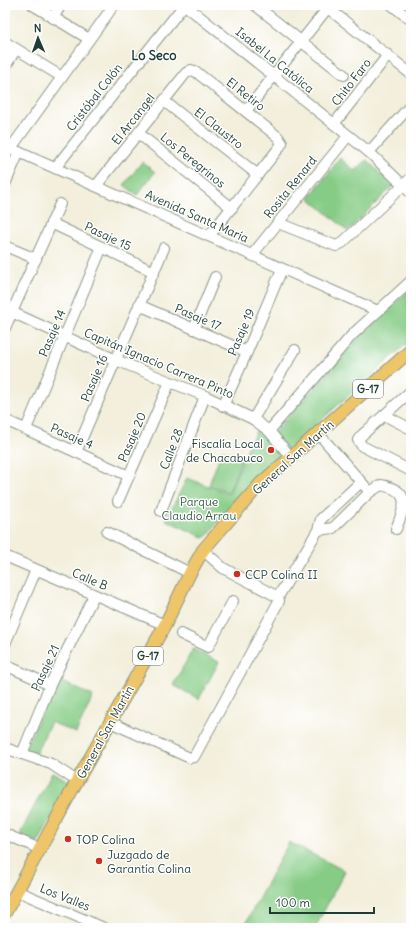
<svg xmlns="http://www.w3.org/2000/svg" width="416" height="933" font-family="Delius,sans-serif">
  <rect width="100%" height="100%" fill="#fff"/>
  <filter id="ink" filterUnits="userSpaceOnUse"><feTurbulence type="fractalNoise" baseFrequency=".025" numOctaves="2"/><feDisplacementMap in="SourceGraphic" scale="8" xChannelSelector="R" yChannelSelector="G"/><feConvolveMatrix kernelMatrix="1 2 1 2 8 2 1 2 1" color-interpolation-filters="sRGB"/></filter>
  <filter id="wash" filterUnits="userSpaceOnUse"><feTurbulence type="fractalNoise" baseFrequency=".012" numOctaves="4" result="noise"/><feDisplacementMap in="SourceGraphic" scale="16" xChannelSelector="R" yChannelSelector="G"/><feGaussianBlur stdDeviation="0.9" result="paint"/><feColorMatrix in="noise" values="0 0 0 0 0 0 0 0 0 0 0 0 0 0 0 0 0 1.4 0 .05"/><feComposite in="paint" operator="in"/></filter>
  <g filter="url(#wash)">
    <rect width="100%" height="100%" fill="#f3efdc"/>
    <!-- green -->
    <g fill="#87cc86" stroke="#53845d">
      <polygon points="340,158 355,171 367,160 393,186 348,231 309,198"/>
      <polygon points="142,162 155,172 137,195 124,185"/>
      <polygon points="411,288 411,340 255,479 205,538 166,520 187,478 229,494 248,447 257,429 270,437 358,339"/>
      <polygon points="222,450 242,457 229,492 209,485"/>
      <polygon points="193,649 219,662 199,699 173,685"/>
      <polygon points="56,679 93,696 76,733 51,722 35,755 25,750"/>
      <polygon points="52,772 70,782 38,843 20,834"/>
      <polygon points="289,842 345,871 315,928 243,928"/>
    </g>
  </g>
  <g filter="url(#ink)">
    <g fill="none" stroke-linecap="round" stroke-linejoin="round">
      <!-- minor casing -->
      <g stroke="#899688" stroke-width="12">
        <g id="minor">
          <polyline points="33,5 89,39"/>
          <polyline points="185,5 369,152 411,193"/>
          <polyline points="255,5 344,75"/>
          <polyline points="324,5 411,74"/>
          <polyline points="392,5 411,20"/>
          <polyline points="53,18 61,5"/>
          <polyline points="5,42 62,77"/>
          <polyline points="5,67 16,49"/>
          <polyline points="164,101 258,175"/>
          <polyline points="246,111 330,5"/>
          <polyline points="334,124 388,55"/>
          <polyline points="138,133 232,208"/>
          <polyline points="5,146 378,311"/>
          <polyline points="11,148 114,5"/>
          <polyline points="369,152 411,105"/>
          <polyline points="55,168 184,5"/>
          <polyline points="5,184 19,152"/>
          <polyline points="96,186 186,73 191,70 195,71 278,137 282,143 279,148 209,236"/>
          <polyline points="51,223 154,272"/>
          <polyline points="278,223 336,246 342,243 411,178"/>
          <polyline points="5,246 36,259"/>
          <polyline points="252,255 348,136"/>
          <polyline points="139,305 247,352"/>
          <polyline points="5,309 116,360 205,396 253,419 269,431 291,457"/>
          <polyline points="5,328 60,204"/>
          <polyline points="194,329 215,277"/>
          <polyline points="411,391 361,436 358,440 362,446 411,471"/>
          <polyline points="223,406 247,352 282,269"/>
          <polyline points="384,415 411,429"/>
          <polyline points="253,419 295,350"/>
          <polyline points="5,420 129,476"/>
          <polyline points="26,429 102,247"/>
          <polyline points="269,431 353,334 411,281"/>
          <polyline points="318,433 370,492"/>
          <polyline points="76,452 164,248"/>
          <polyline points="118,501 170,382"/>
          <polyline points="161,511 205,396"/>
          <polyline points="318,530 321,519 361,482"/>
          <polyline points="107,532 190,573"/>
          <polyline points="5,556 165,625"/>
          <path d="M278,597l40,-67 15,-2 37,-36 11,-7c31,6 24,21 15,44"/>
          <polyline points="181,634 208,647 233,601"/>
          <polyline points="5,644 36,570"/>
          <polyline points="5,665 50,685"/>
          <polyline points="110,722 190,758 194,757 279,601 278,597 223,568 203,550"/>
          <polyline points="5,748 51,764 77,781"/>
          <polyline points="22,754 50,685 94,595"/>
          <polyline points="5,834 40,849"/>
          <polyline points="17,891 104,928"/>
        </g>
      </g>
      <!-- major casing -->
      <g stroke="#899688" stroke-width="14">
        <polyline id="major" points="5,913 77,781 165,625 190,573 203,550 261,483 291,457 411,350"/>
      </g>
      <!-- minor -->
      <use href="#minor" stroke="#fff" stroke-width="10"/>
      <!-- major -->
      <use href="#major" stroke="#eec569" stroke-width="12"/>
    </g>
  </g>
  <!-- markers -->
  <g fill="#c8321e" stroke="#fff" stroke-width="1.5">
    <circle cx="271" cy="450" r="4"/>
    <circle cx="237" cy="574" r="4"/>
    <circle cx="68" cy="839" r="4"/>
    <circle cx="99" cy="861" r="4"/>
  </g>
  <g text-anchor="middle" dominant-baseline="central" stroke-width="3" stroke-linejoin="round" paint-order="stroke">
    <!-- shield labels -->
    <g fill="#fff" stroke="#627771" stroke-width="1">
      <rect x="353" y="380" width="30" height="18" rx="3"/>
      <rect x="133" y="647" width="30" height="18" rx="3"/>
    </g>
    <g font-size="11" font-weight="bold" fill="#1f3d34">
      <text x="368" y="389">G-17</text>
      <text x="148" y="656">G-17</text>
    </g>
    <!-- street labels -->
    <g font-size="12" fill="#1f3d34" stroke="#fff">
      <text transform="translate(275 60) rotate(39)">Isabel La Católica</text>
      <text transform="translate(351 82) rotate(-52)">Chito Faro</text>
      <text transform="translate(246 94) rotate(38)">El Retiro</text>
      <text transform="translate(94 97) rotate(-52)">Cristóbal Colón</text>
      <text transform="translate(133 119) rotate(-52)">El Arcangel</text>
      <text transform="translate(219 128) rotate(38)">El Claustro</text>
      <text transform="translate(193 160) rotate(39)">Los Peregrinos</text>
      <text transform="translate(290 187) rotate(-51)">Rosita Renard</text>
      <text transform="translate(197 216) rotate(24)">Avenida Santa María</text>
      <text transform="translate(108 236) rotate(25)">Pasaje 15</text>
      <text transform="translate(198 317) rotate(23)">Pasaje 17</text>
      <text transform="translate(241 332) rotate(-67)">Pasaje 19</text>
      <text transform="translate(52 333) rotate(-67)">Pasaje 14</text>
      <text transform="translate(159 363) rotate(23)">Capitán Ignacio Carrera Pinto</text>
      <text transform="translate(94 378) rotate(-67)">Pasaje 16</text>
      <text transform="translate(72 436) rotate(24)">Pasaje 4</text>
      <text transform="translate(132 437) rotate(-67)">Pasaje 20</text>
      <text transform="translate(171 449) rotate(-69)">Calle 28</text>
      <text transform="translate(293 457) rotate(-42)">General San Martín</text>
      <text transform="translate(90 579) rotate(23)">Calle B</text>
      <text transform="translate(45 668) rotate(-65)">Pasaje 21</text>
      <text transform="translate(105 732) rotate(-61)">General San Martín</text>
      <text transform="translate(65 897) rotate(22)">Los Valles</text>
    </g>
    <!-- poi labels -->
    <g font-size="12" fill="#1f3d34" stroke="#fff" text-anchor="start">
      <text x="263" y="443" text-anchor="end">Fiscalía Local<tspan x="263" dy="14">de Chacabuco</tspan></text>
      <text x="245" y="574">CCP Colina II</text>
      <text x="76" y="839">TOP Colina</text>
      <text x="107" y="854">Juzgado de<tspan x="107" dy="14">Garantía Colina</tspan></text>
    </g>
    <!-- park labels -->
    <g font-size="12" fill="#396148" stroke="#fff">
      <text x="199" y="501">Parque<tspan x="199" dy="14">Claudio Arrau</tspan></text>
    </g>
    <!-- neighbourhood labels -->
    <g font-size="13" font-weight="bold" fill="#1f3d34" stroke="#fff">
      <text x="154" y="55">Lo Seco</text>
    </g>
  </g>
  <!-- margin -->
  <rect width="416" height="933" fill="none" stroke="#fff" stroke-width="20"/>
  <!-- north arrow -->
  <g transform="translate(38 38) rotate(358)" stroke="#ffffff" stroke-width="3" paint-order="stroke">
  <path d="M0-3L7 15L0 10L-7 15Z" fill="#1f3d34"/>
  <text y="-6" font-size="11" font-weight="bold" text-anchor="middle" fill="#1f3d34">N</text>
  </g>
  <!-- scale -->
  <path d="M270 907v6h104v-6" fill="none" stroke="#1f3d34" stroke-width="2"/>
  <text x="276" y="907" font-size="12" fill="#1f3d34" stroke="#ffffff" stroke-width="3" paint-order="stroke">100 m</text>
</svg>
